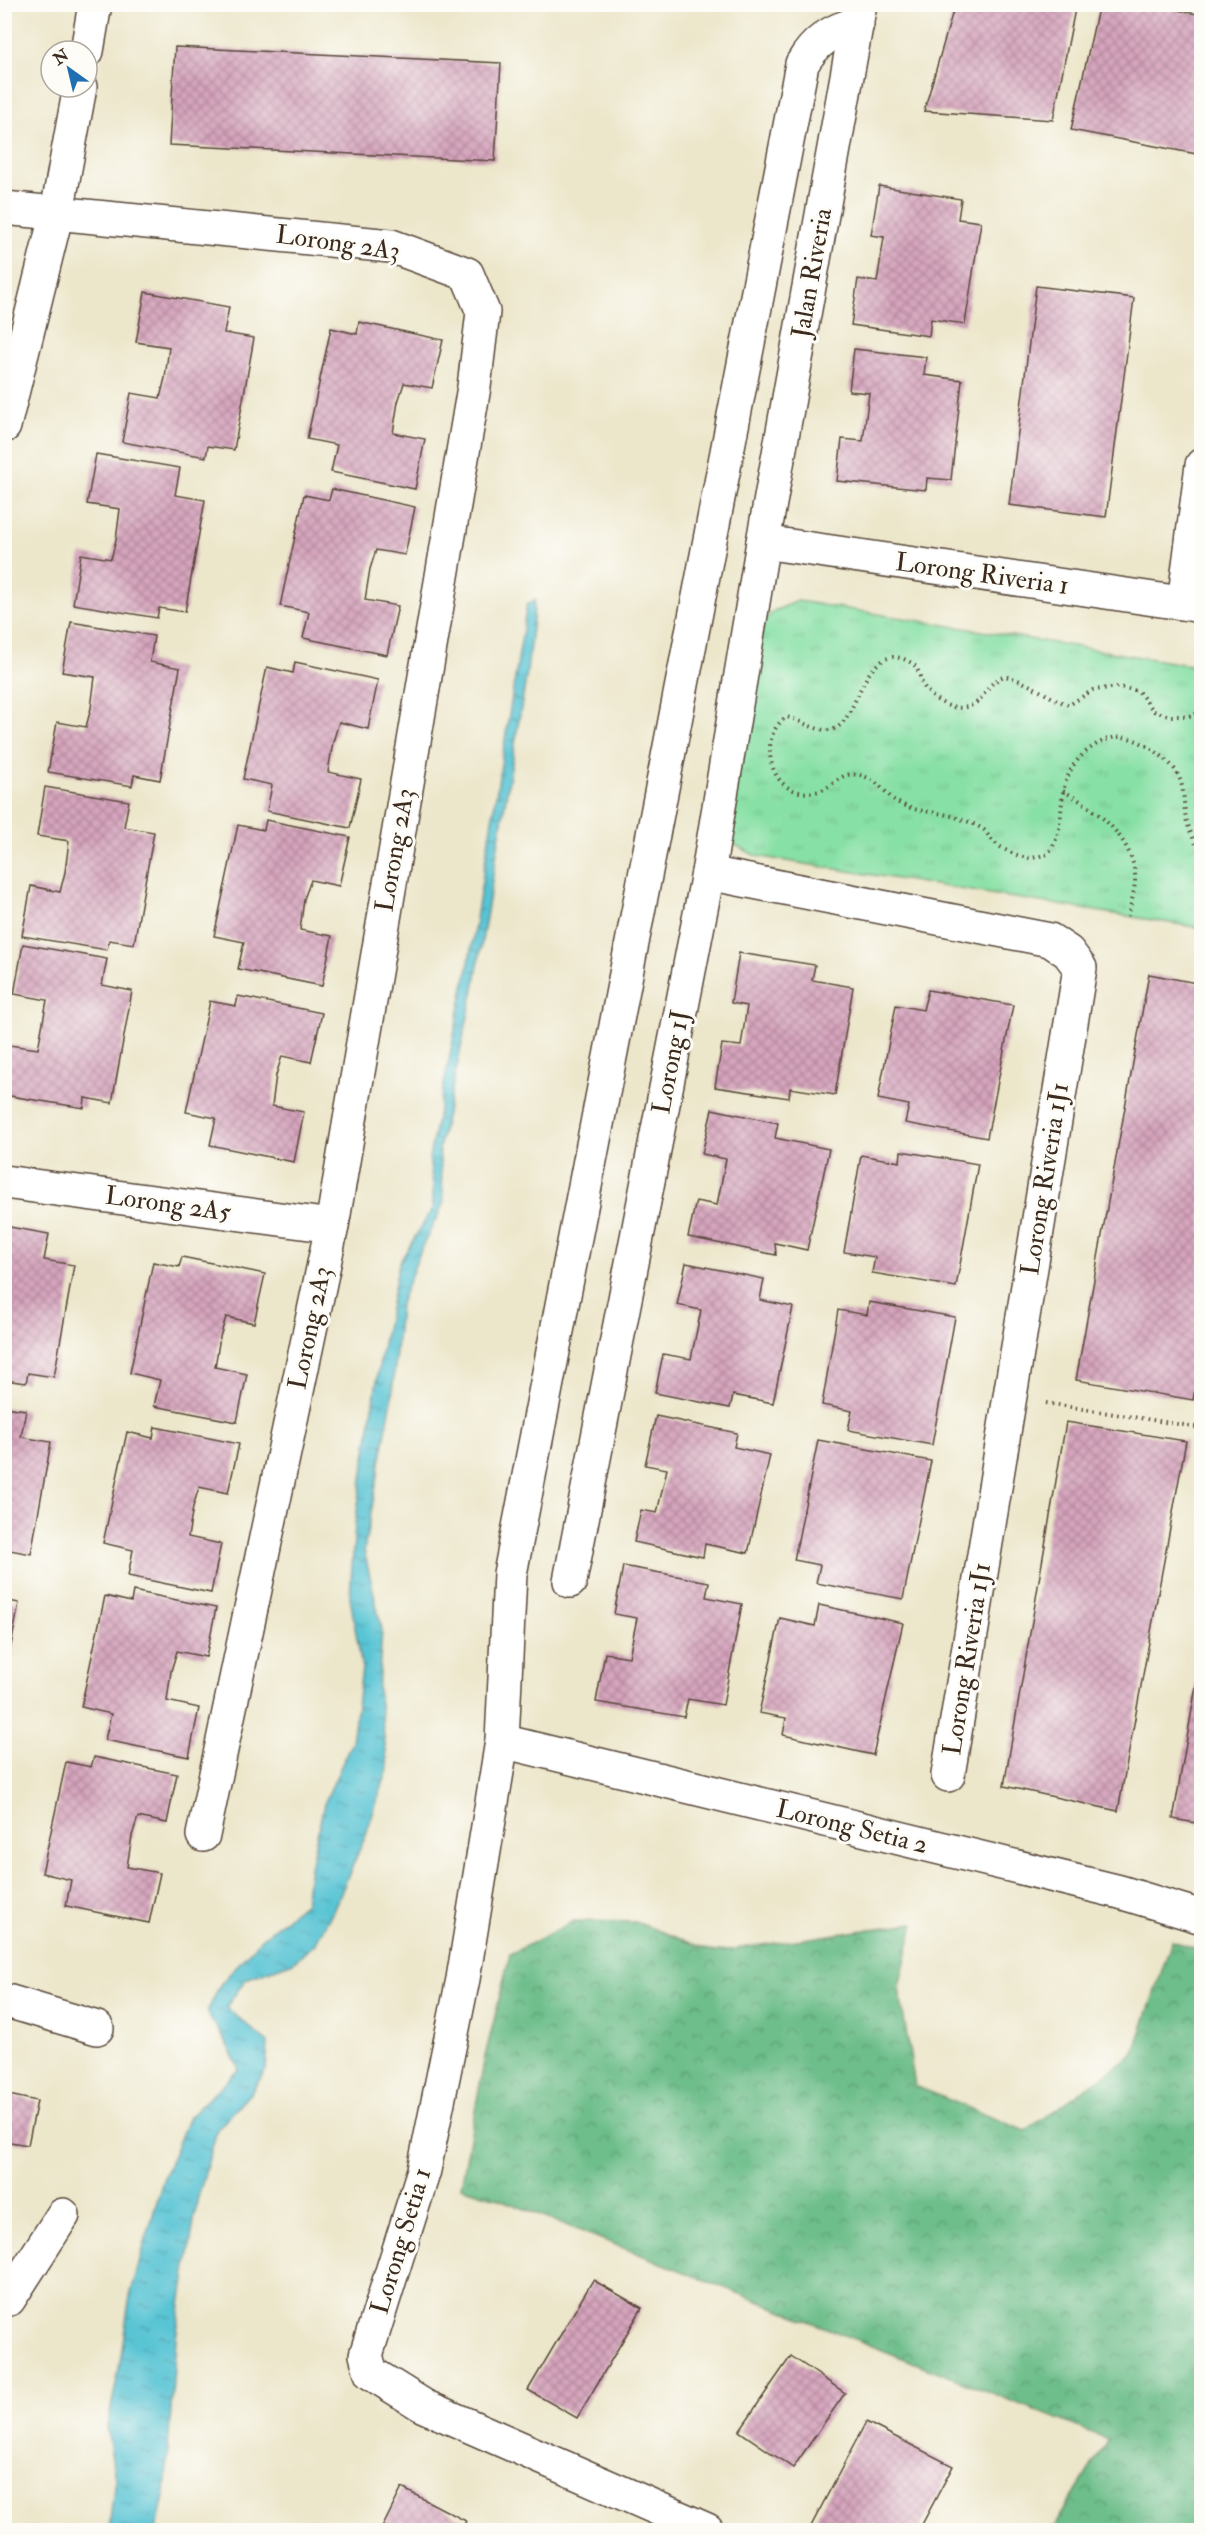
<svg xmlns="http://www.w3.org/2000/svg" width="1206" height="2535" font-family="'IM FELL Double Pica',serif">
  <defs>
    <pattern id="grass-tufts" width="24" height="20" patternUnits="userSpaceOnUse" patternTransform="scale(1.5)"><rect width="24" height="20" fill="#87e0a5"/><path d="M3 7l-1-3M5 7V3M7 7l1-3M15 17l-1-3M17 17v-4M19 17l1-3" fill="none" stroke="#75c08e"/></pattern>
    <pattern id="forest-crowns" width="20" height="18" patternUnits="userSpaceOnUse" patternTransform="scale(1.5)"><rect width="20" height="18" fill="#6dbe8a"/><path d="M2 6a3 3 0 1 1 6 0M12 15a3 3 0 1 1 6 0" fill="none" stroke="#5b9b70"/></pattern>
    <pattern id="water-ripples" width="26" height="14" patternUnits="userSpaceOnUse" patternTransform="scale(1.5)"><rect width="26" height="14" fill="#59c4d4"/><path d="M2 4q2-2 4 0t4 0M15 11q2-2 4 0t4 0" fill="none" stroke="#4b9fab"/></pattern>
    <pattern id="building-cross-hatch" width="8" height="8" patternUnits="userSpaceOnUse" patternTransform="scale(1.5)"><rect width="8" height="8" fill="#d6a4bd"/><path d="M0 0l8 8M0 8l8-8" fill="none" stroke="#af8699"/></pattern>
  </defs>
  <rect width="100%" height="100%" fill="#fdfcf7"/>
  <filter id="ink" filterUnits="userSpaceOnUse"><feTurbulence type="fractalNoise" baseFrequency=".0167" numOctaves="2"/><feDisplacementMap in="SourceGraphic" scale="12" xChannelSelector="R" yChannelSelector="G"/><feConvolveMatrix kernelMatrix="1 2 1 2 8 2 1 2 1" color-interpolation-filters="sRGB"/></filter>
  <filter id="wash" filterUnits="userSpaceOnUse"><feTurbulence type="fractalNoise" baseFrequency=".008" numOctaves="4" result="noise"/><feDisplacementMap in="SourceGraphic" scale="24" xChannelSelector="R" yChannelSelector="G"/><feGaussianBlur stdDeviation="1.35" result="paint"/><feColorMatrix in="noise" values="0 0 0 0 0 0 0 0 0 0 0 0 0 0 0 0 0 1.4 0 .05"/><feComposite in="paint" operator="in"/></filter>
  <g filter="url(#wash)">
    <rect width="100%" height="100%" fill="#ece6ca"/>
    <!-- grass -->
    <polygon fill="url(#grass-tufts)" stroke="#618562" stroke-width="1.5" points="798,601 1201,667 1201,928 756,856 730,842 717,823 757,626 774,611"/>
    <!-- forest -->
    <polygon fill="url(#forest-crowns)" stroke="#547454" stroke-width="1.5" points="574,1921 636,1922 714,1952 914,1923 899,1987 915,2086 1025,2131 1133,2055 1172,1941 1201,1950 1201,2530 1052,2530 1108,2439 497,2198 461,2187 485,2057 510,1954"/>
    <!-- water -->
    <polygon fill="url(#water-ripples)" stroke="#4a7779" stroke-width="1.5" points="535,600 527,672 474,989 439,1149 444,1203 422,1247 400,1304 392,1399 364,1550 382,1630 378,1689 388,1769 365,1837 334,1909 314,1945 293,1962 246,1979 226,2007 268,2043 266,2070 252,2091 217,2130 197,2201 176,2338 165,2493 156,2530 109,2530 115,2478 107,2427 118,2375 130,2296 163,2180 189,2117 239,2069 223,2037 207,2013 220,1985 261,1939 305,1903 310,1867 324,1804 352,1742 362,1669 350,1597 355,1525 381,1354 399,1263 433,1208 433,1184 429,1158 469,962 527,604"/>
    <g id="blocks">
      <!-- building -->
      <g fill="url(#building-cross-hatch)">
        <polygon points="955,4 1076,4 1053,120 924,111"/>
        <polygon points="1099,4 1148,4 1202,15 1202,155 1071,130"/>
        <polygon points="175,47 501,63 495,161 169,145"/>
        <polygon points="879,186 961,199 958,219 981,222 965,324 931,319 929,336 851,325 858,279 877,282 884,237 871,235"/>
        <polygon points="1036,286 1134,298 1106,517 1009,505"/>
        <polygon points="145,292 229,307 224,333 254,338 234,450 208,446 206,457 122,442 131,393 160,398 165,378 169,347 136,342"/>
        <polygon points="359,322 443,340 432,388 404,383 398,402 393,433 425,439 415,489 331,472 337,445 307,439 331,328 357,334"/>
        <polygon points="854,349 926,357 924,375 962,380 951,480 927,478 926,490 837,481 842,439 863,441 869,393 849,391"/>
        <polygon points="96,454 180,468 175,495 205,500 185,612 159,608 157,618 73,604 81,554 111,559 116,540 120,509 87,504"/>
        <polygon points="332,489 415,507 405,555 376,550 370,569 365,600 398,606 387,655 303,638 309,612 280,606 304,495 329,500"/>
        <polygon points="71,622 154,636 150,662 180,668 160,780 134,775 132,786 48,772 57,722 86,727 91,708 95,677 62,672"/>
        <polygon points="295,662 378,680 368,729 339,722 333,742 328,772 361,779 350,828 267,811 272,785 243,779 267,667 293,673"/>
        <polygon points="45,787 129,801 124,827 154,832 134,944 109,940 107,950 22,936 31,886 60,892 65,872 69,841 37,836"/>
        <polygon points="266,820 350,837 339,886 311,880 304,899 300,930 332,936 322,986 238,969 244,942 214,936 238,825 264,830"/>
        <polygon points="23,944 107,959 102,985 132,991 112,1103 85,1098 84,1108 4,1095 4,1067 9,1045 38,1049 47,1000 14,994"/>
        <polygon points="739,953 815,965 812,980 853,987 835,1095 790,1088 789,1098 715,1087 722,1044 741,1046 747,1006 731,1003"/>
        <polygon points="1149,974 1202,984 1202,1353 1193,1400 1076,1380"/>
        <polygon points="928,990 1013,1005 987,1138 905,1123 909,1105 878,1099 896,1005 923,1010"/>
        <polygon points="238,996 322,1013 311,1062 282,1056 276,1075 272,1106 304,1112 294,1162 210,1145 216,1118 186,1112 210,1001 236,1006"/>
        <polygon points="712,1109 778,1123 775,1138 829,1149 807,1250 775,1243 776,1255 688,1237 696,1201 717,1205 726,1159 702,1154"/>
        <polygon points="901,1151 978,1164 956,1287 872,1273 875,1257 844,1252 861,1155 900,1162"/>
        <polygon points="4,1226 49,1234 44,1260 74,1265 54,1377 28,1373 26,1383 4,1380"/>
        <polygon points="182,1257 265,1274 254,1323 226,1317 220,1337 215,1367 247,1374 237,1422 154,1406 160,1380 130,1373 153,1262 179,1267"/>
        <polygon points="686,1263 764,1279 760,1300 793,1307 773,1403 733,1395 730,1408 655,1393 663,1354 691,1359 701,1310 677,1305"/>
        <polygon points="869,1302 955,1317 932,1445 848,1430 852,1411 822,1405 838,1310 867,1315"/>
        <polygon points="4,1407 26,1410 21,1437 51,1442 31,1554 4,1549"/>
        <polygon points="656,1416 737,1433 734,1447 770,1455 748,1553 705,1544 703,1557 634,1542 641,1510 657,1513 667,1469 645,1465"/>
        <polygon points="1066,1422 1186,1441 1118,1811 1004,1786"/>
        <polygon points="155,1427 239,1444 228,1493 199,1487 193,1507 188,1537 221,1544 211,1593 128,1576 133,1550 103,1543 127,1432 153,1438"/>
        <polygon points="818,1440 931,1461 903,1599 816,1583 820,1565 794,1560"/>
        <polygon points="623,1566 709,1582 706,1597 742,1604 723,1705 688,1699 684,1717 596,1702 605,1653 629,1657 637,1618 614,1614"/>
        <polygon points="133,1591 216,1608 206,1657 177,1651 171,1671 167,1701 199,1708 189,1757 105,1740 111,1714 81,1707 105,1596 131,1602"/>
        <polygon points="4,1600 19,1603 6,1672 4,1672"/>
        <polygon points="819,1605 903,1623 873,1755 783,1735 786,1718 759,1713 780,1618 815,1626"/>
        <polygon points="1200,1663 1202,1663 1202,1824 1173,1819"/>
        <polygon points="94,1757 177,1774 167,1823 138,1817 132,1836 127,1867 160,1873 149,1923 66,1906 71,1880 42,1873 66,1762 91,1767"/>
        <polygon points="4,2094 37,2101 28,2145 4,2141"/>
        <polygon points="593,2280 642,2308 577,2418 528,2390"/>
        <polygon points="791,2356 845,2393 793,2468 739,2431"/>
        <polygon points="866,2422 953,2466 919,2530 809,2530"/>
        <polygon points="402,2488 466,2521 461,2530 381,2530"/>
      </g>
    </g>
  </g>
  <g filter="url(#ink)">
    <use href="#blocks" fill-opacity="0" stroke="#564638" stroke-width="1.5"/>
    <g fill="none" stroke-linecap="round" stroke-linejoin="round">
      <!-- minor casing -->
      <g stroke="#564638" stroke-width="36">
        <g id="minor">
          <polyline points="87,51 95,4"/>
          <polyline points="4,208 391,246 467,274 483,312 474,387 332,1226 203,1835"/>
          <polyline points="4,426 57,212 80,87"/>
          <polyline points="763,542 1202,606"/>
          <polyline points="1184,603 1202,465"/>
          <polyline points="708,873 1050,940 1068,952 1080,968 948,1775"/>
          <polyline points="4,1182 332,1226"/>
          <polyline points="570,1581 708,873 763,542 860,4"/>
          <polyline points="502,1741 1120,1892 1202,1917"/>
          <polyline points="4,2000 97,2028"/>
          <polyline points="4,2300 9,2299 63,2215"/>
          <path d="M707,2530l-283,-124 -53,-33 -5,-18 58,-185 39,-191 39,-238 8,-167 292,-1510c12,-21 31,-35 55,-40"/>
        </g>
      </g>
      <!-- path -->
      <g stroke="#564638" stroke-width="4" stroke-dasharray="1.5 4.5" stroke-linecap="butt">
        <path d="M1202,712l-13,4h-19l-16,-5 -16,-20 -19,-4 -26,3 -24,15c-23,-8 -42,-25 -65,-29 -4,2 -8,4 -11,7 -7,6 -10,16 -19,21 -18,10 -41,-2 -51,-19 -3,-6 -4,-16 -9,-20 -6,-5 -14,-8 -21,-8 -36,5 -36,71 -64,73 -15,1 -28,-10 -43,-13 -11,9 -15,17 -16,31 -1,29 19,51 49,43 11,-3 18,-13 28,-16 9,-2 19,1 26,6 11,6 16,18 28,23 17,9 36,7 54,13 9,3 21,7 29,13 3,3 5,7 9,11 8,8 25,16 37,17 5,0 12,-3 18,-4 21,-29 6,-56 24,-86 8,-15 32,-32 49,-31 17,0 48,21 56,36 8,13 6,31 9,45 3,13 10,26 16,38"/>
        <path d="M1063,791c31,16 68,45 72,83 1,13 -4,29 -7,42"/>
        <polyline points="1046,1403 1202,1428"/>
      </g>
      <!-- minor -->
      <use href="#minor" stroke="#fff" stroke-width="33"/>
    </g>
  </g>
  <g text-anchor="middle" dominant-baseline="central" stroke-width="6" stroke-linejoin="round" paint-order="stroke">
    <!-- street labels -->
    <g font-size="26" fill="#3b2a1e" stroke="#fdfcf7">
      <text transform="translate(338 243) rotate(8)">Lorong 2A3</text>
      <text transform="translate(812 273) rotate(-80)">Jalan Riveria</text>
      <text transform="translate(982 574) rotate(8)">Lorong Riveria 1</text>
      <text transform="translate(395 850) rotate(-80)">Lorong 2A3</text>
      <text transform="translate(671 1062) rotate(-79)">Lorong 1J</text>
      <text transform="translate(1045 1179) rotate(-81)">Lorong Riveria 1J1</text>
      <text transform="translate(168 1204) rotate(8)">Lorong 2A5</text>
      <text transform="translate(310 1328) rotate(-78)">Lorong 2A3</text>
      <text transform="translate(967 1659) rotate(-81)">Lorong Riveria 1J1</text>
      <text transform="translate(852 1827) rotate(14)">Lorong Setia 2</text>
      <text transform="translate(401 2241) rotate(-73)">Lorong Setia 1</text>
    </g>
  </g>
  <!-- margin -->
  <rect width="1206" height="2535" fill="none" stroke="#fdfcf7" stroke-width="24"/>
  <!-- north arrow -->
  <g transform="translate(69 69) rotate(326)"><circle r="28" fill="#fdfcf7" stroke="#afa8a0" stroke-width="1.5"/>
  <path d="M0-4.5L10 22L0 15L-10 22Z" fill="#1f6fb2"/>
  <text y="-9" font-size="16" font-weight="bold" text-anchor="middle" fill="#3b2a1e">N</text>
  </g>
</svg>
